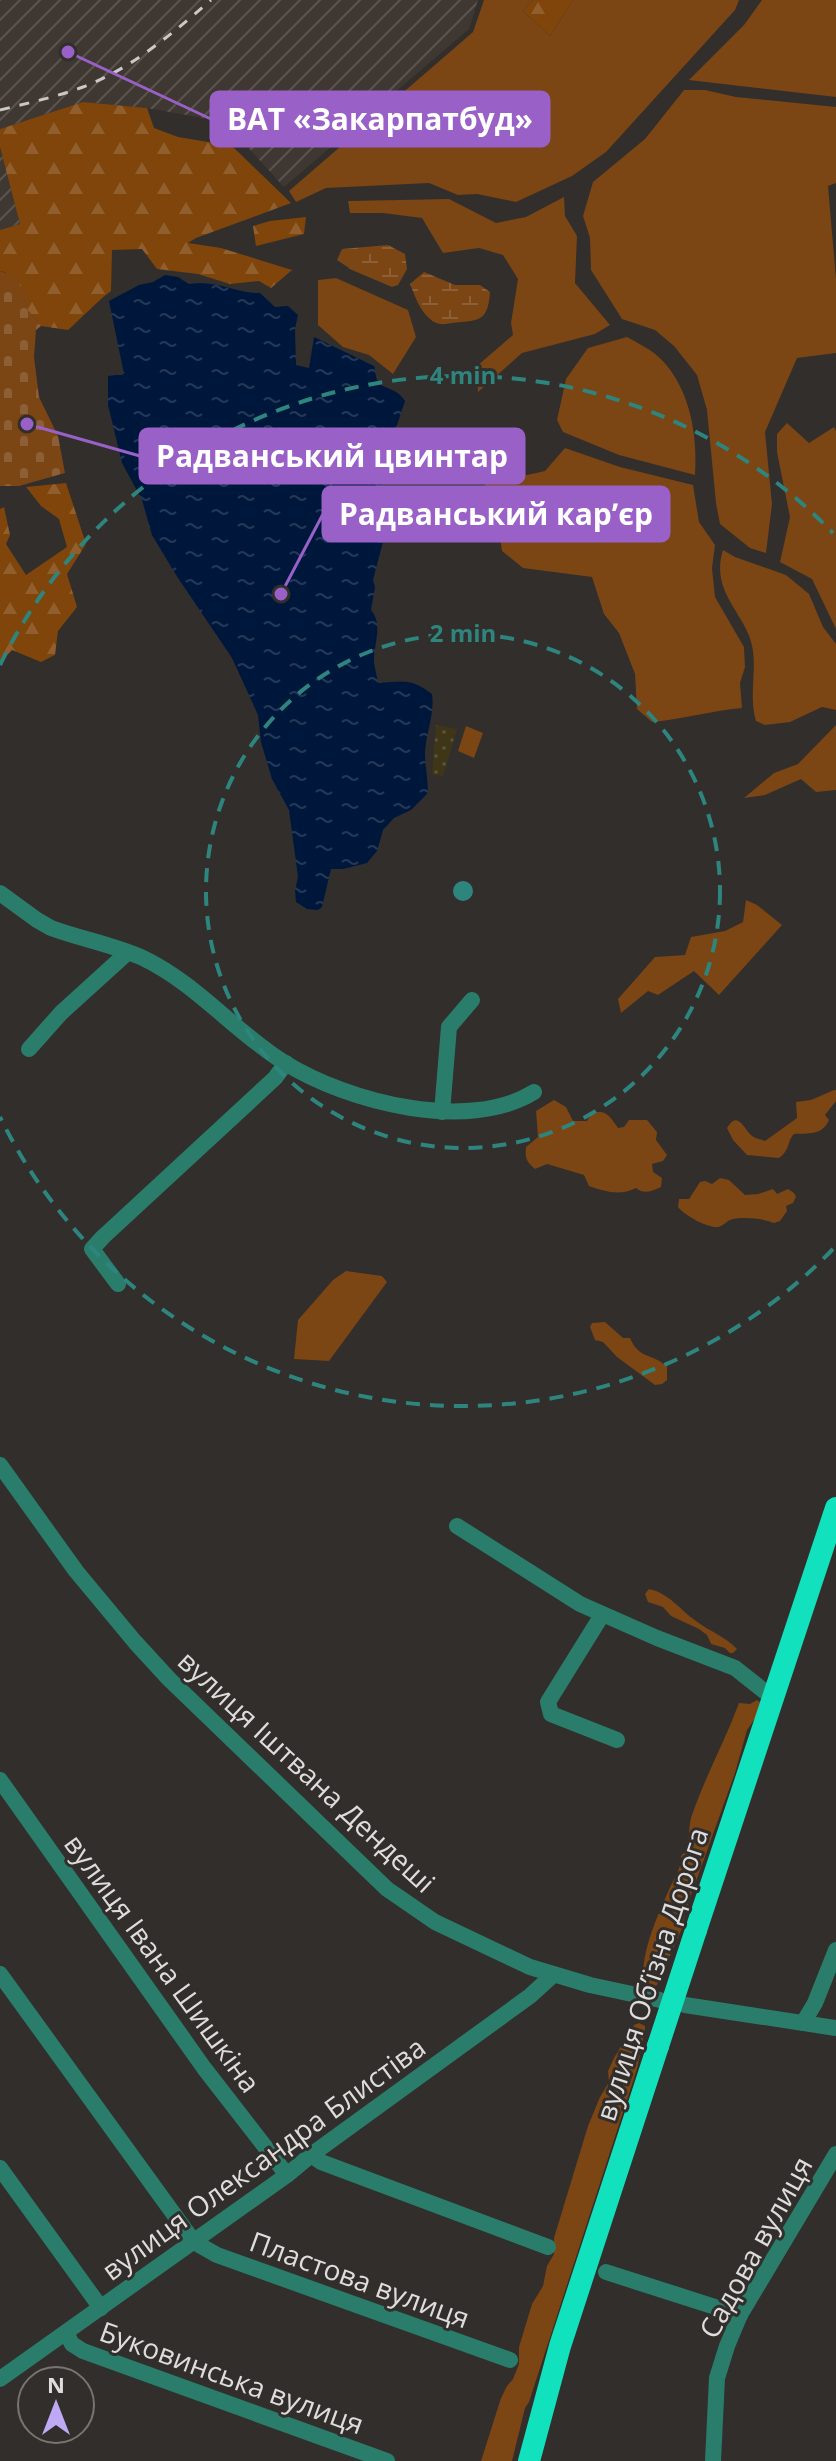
<svg xmlns="http://www.w3.org/2000/svg" width="836" height="2461" font-family="'Open Sans',sans-serif">
  <defs>
    <pattern id="industrial-furrows" width="10" height="10" patternUnits="userSpaceOnUse" patternTransform="scale(2)"><rect width="10" height="10" fill="#3f3731"/><path d="M-1 1l2-2M0 10L10 0M9 11l2-2" fill="none" stroke="#5a544e"/></pattern>
    <pattern id="forest-firs" width="22" height="20" patternUnits="userSpaceOnUse" patternTransform="scale(2)"><rect width="22" height="20" fill="#7f450a"/><path d="M5 1l3.5 6h-7zM16 11l3.5 6h-7z" fill="#915f2d"/></pattern>
    <pattern id="wetland-marsh" width="20" height="14" patternUnits="userSpaceOnUse" patternTransform="scale(2)"><rect width="20" height="14" fill="#7b4514"/><path d="M1 5h8M5 5V1M11 12h8M15 12V8" fill="none" stroke="#8d5f36"/></pattern>
    <pattern id="sand-dots" width="8" height="8" patternUnits="userSpaceOnUse" patternTransform="scale(2)"><rect width="8" height="8" fill="#3e3616"/><path d="M2 2h.1M6 6h.1" fill="none" stroke="#595337" stroke-width="1.8" stroke-linecap="round"/></pattern>
    <pattern id="cemetery-stones" width="16" height="16" patternUnits="userSpaceOnUse" patternTransform="scale(2)"><rect width="16" height="16" fill="#7b4514"/><path d="M2 7V4a2 2 0 0 1 4 0v3zM10 15v-3a2 2 0 0 1 4 0v3z" fill="#8d5f36"/></pattern>
    <pattern id="water-ripples" width="26" height="14" patternUnits="userSpaceOnUse" patternTransform="scale(2)"><rect width="26" height="14" fill="#00173c"/><path d="M2 4q2-2 4 0t4 0M15 11q2-2 4 0t4 0" fill="none" stroke="#253858"/></pattern>
  </defs>
  <rect width="100%" height="100%" fill="#312e2c"/>
  <!-- industrial -->
  <g fill="url(#industrial-furrows)">
    <polygon points="0,0 478,0 469,29 284,187 225,122 147,108 83,102 0,129"/>
    <polygon points="0,147 20,224 0,230"/>
  </g>
  <!-- grass -->
  <g fill="#7b4514">
    <polygon points="484,0 533,0 523,11 550,36 573,0 739,0 735,10 606,152 572,176 516,202 477,194 458,195 429,183 326,188 296,202 289,191 473,32"/>
    <polygon points="762,0 836,0 836,97 689,80 744,25"/>
    <polygon points="684,90 705,90 736,97 836,107 836,183 828,186 836,279 836,353 797,358 765,432 772,504 766,553 750,548 720,524 716,503 707,410 697,375 674,346 655,330 622,319 591,270 590,238 583,216 593,182 645,139"/>
    <polygon points="564,197 565,216 577,236 575,283 610,325 595,334 522,353 478,392 477,366 513,335 511,323 518,279 503,255 479,248 443,253 422,218 383,213 350,213 348,201 449,199 496,223 526,217"/>
    <polygon points="336,278 408,310 416,337 393,374 369,355 343,347 318,325 318,280"/>
    <path d="M627,337c9,5 19,10 27,16 35,28 44,80 41,122l-76,-20 -56,-23 -6,-12 9,-41 22,-31z"/>
    <polygon points="787,423 809,443 834,427 836,431 836,629 812,579 780,562 790,517 777,452 777,434"/>
    <path d="M565,448l55,19 73,18 6,37 16,23 -3,23 3,29 29,50 1,20 -5,16 2,25c-31,3 -59,11 -90,14l-15,-13 -2,-35 -16,-41 -15,-19 -12,-37 -69,-9 -21,-17 -5,-33 -17,-14 8,-32 39,3 18,-4z"/>
    <path d="M723,550l12,7 51,18 23,19 14,33 13,17v66l-14,-3 -32,15 -25,3 -9,-4c-7,-23 0,-46 -3,-70 -4,-36 -44,-57 -30,-101z"/>
    <polygon points="836,725 836,790 816,792 801,779 765,795 744,798 774,773 798,764"/>
    <polygon points="466,726 483,733 474,758 458,751"/>
    <polygon points="746,900 757,905 782,925 719,995 694,971 658,995 648,991 621,1013 618,999 655,957 685,955 691,937 725,931 743,922"/>
    <path d="M834,1090h2v11l-11,14 4,5c-7,16 -21,13 -35,14 -7,7 -3,15 -15,24l-32,-3 -14,-15 -6,-12c11,-18 16,0 25,8 5,3 8,3 13,5l32,-23 -1,-16 15,-2z"/>
    <path d="M554,1100l12,7 7,14h14l4,-7c15,-6 19,3 27,14l6,-1 5,-7h18l10,12 -1,8 11,15 -4,6 -11,3 1,8 9,6 -1,9c-9,4 -17,8 -25,1 -15,8 -31,4 -47,-2l-5,-11 -37,-11 -12,5c-9,-8 -10,-11 -9,-22l12,-10 -2,-26z"/>
    <path d="M720,1178l9,2 16,15 13,-1 15,-5 4,5 11,-5 6,4 2,4 -3,6 -7,3 1,5 -7,10 -6,2c-8,-4 -33,-7 -44,-3 -4,2 -7,6 -12,7 -11,1 -34,-12 -40,-20l1,-8h10l11,-17 5,-1 7,3z"/>
    <polygon points="346,1271 382,1276 387,1282 329,1361 294,1359 298,1320 333,1280"/>
    <path d="M605,1322l18,16h7c9,22 24,15 37,29v13l-5,4 -7,1 -38,-28 -14,-15 -8,-2 -5,-13 2,-4z"/>
    <path d="M649,1589c20,4 31,21 47,32 13,10 30,16 41,28l-4,4h-3l-5,-5 -14,-4 -4,-9 -8,-6 -28,-13 -8,-9 -15,-5 -3,-8z"/>
    <path d="M757,1700l3,2 -4,15 -9,13 -12,43 -50,139 -2,14 -26,59 -4,2 -9,-3c-5,-26 13,-68 24,-92 5,-12 14,-24 13,-36 11,-8 6,-28 11,-41 13,-38 33,-74 47,-112l11,1z"/>
    <polygon points="639,2023 645,2026 645,2030 637,2069 529,2402 525,2408 512,2461 481,2461 501,2398 507,2386 513,2379 519,2364 519,2347 532,2304 543,2286 547,2266 554,2254 554,2238 588,2126 600,2097 609,2082 608,2071 614,2058 634,2025"/>
  </g>
  <!-- forest -->
  <g fill="url(#forest-firs)">
    <polygon points="533,0 573,0 550,36 523,11"/>
    <path d="M83,102l64,6 7,20 24,9 54,9 59,57 -95,35 -8,5 33,5 71,22 -21,18 -12,-7 -29,3 -32,-10 -41,-5 -15,-20 -30,1 -1,41c-16,12 -28,26 -43,39l-27,-4 -14,-16 1,-12 -23,-26 -5,-1v-41l20,-6 -20,-77v-18z"/>
    <polygon points="306,217 304,234 256,246 253,226 270,221"/>
    <polygon points="66,483 86,544 67,574 77,607 58,631 55,655 41,662 12,650 0,662 0,509 4,507 10,535 6,544 26,575 67,547 59,519 41,506 26,487"/>
  </g>
  <!-- wetland -->
  <g fill="url(#wetland-marsh)">
    <polygon points="388,245 405,254 407,269 398,285 392,287 352,270 337,260 342,249"/>
    <path d="M424,272l31,13h25l10,7c-2,31 -12,28 -38,31 -9,2 -16,2 -23,-5 -10,-9 -14,-22 -19,-34z"/>
  </g>
  <!-- sand -->
  <polygon fill="url(#sand-dots)" points="436,725 457,729 443,776 432,774"/>
  <!-- cemetery -->
  <polygon fill="url(#cemetery-stones)" points="0,271 16,276 28,298 28,310 41,326 36,330 34,357 39,397 58,436 65,473 19,486 0,486"/>
  <!-- water -->
  <path fill="url(#water-ripples)" d="M165,275l13,2 11,7c25,-5 46,9 71,9l15,14 13,-1 10,9 -3,14 1,36 13,3 5,-31 60,29c2,4 1,9 3,14 4,10 19,6 28,21l-8,24 -14,24 -3,43 5,42 -12,46 2,7 -4,23c13,16 2,34 3,53 1,6 3,13 4,20 24,-2 34,-5 54,11 3,19 -6,39 -7,59 0,13 3,26 3,40l-17,17 -17,8 -11,12 -6,21 -10,12 -24,6h-12l-9,38 -4,3 -11,-1 -11,-7 -1,-12 3,-13 -9,-67 -17,-31 -11,-37 -3,-27 -26,-57 -56,-83 -24,-40 -10,-35 -20,-37 -14,-58v-29l16,-2 -15,-73 30,-16 14,-3z"/>
  <g fill="none" stroke-linecap="round" stroke-linejoin="round">
    <!-- minor -->
    <g stroke="#297d6a" stroke-width="16">
      <path d="M0,893l37,27 14,8c30,11 63,17 92,30 54,26 92,74 142,105 63,39 183,70 249,29"/>
      <polyline points="29,1049 61,1013 127,953"/>
      <polyline points="442,1112 449,1027 472,1000"/>
      <polyline points="118,1284 92,1249 103,1237 275,1078 286,1063"/>
      <polyline points="0,1465 76,1571 135,1642 169,1679 387,1889 435,1922 530,1967 590,1985 660,2000"/>
      <polyline points="457,1526 580,1604 657,1638 735,1668 764,1691 775,1697"/>
      <polyline points="602,1615 548,1702 551,1714 617,1740"/>
      <polyline points="0,1780 204,2068 287,2175"/>
      <polyline points="0,1974 194,2242 217,2255 510,2360"/>
      <polyline points="685,2005 836,2028"/>
      <polyline points="803,2023 815,2003 836,1950"/>
      <polyline points="311,2155 321,2162 548,2247"/>
      <polyline points="0,2168 101,2308"/>
      <polyline points="606,2272 740,2315"/>
      <polyline points="66,2333 72,2344 83,2351 387,2461"/>
      <polyline points="0,2379 287,2175 311,2155 530,1996 553,1975"/>
      <polyline points="713,2461 717,2378 727,2346 740,2315 836,2154"/>
    </g>
    <!-- highway -->
    <g stroke="#12e1bd" stroke-width="22">
      <polyline points="696,1930 836,1508"/>
      <polyline points="529,2461 560,2346 658,2046"/>
    </g>
    <!-- rail -->
    <path stroke="#cbc9c8" stroke-width="3" stroke-dasharray="10 10" stroke-linecap="butt" d="M0,110c28,-7 56,-13 83,-23 48,-18 90,-54 128,-87"/>
    <!-- highway-bridge -->
    <polyline stroke="#12e1bd" stroke-width="22" points="658,2046 696,1930"/>
  </g>
  <!-- distance rings -->
  <g fill="none" stroke="#2e857e" stroke-width="4" stroke-dasharray="14 10">
    <circle cx="463" cy="891" r="257"/>
    <path d="M833 1249A515 515 0 0 1 0 1117M0 665A515 515 0 0 1 833 533"/>
  </g>
  <g text-anchor="middle" dominant-baseline="central" stroke-width="6" stroke-linejoin="round" paint-order="stroke">
    <!-- street labels -->
    <g font-size="28" fill="#dfdddc" stroke="#312e2c">
      <text transform="translate(307 1771) rotate(43)">вулиця Іштвана Дендеші</text>
      <text transform="translate(163 1963) rotate(54)">вулиця Івана Шишкіна</text>
      <text transform="translate(651 1974) rotate(-72)">вулиця Обʼїзна Дорога</text>
      <text transform="translate(263 2158) rotate(-36)">вулиця Олександра Блистіва</text>
      <text transform="translate(755 2247) rotate(-61)">Садова вулиця</text>
      <text transform="translate(360 2279) rotate(20)">Пластова вулиця</text>
      <text transform="translate(232 2377) rotate(20)">Буковинська вулиця</text>
    </g>
  </g>
  <circle cx="463" cy="891" r="12" fill="#2e857e" stroke="#312e2c" stroke-width="4"/>
  <g font-size="24" text-anchor="middle" font-weight="bold" fill="#2e857e" stroke="#312e2c" stroke-width="6" stroke-linejoin="round" paint-order="stroke">
    <text x="463" y="384">4 min</text>
    <text x="463" y="642">2 min</text>
  </g>
  <!-- callouts -->
  <path fill="none" stroke="#9961c8" stroke-width="3" d="M68 52L211 119M27 424L140 456M281 594L323 514"/>
  <g fill="#9961c8" stroke="#312e2c" stroke-width="3">
    <circle cx="68" cy="52" r="8"/>
    <circle cx="27" cy="424" r="8"/>
    <circle cx="281" cy="594" r="8"/>
  </g>
  <g fill="#9961c8" stroke="#9961c8" stroke-width="3">
    <rect x="211" y="92" width="338" height="54" rx="8"/>
    <rect x="140" y="429" width="384" height="54" rx="8"/>
    <rect x="323" y="487" width="346" height="54" rx="8"/>
  </g>
  <g font-size="30" text-anchor="middle" font-weight="bold" fill="#fff">
    <text x="380" y="130">ВАТ «Закарпатбуд»</text>
    <text x="332" y="467">Радванський цвинтар</text>
    <text x="496" y="525">Радванський карʼєр</text>
  </g>
  <!-- north arrow -->
  <g transform="translate(56 2405)"><circle r="38" fill="#312e2c" stroke="#777472" stroke-width="2"/>
  <path d="M0-6L14 30L0 20L-14 30Z" fill="#bea9f5"/>
  <text y="-12" font-size="22" font-weight="bold" text-anchor="middle" fill="#dfdddc">N</text>
  </g>
</svg>
